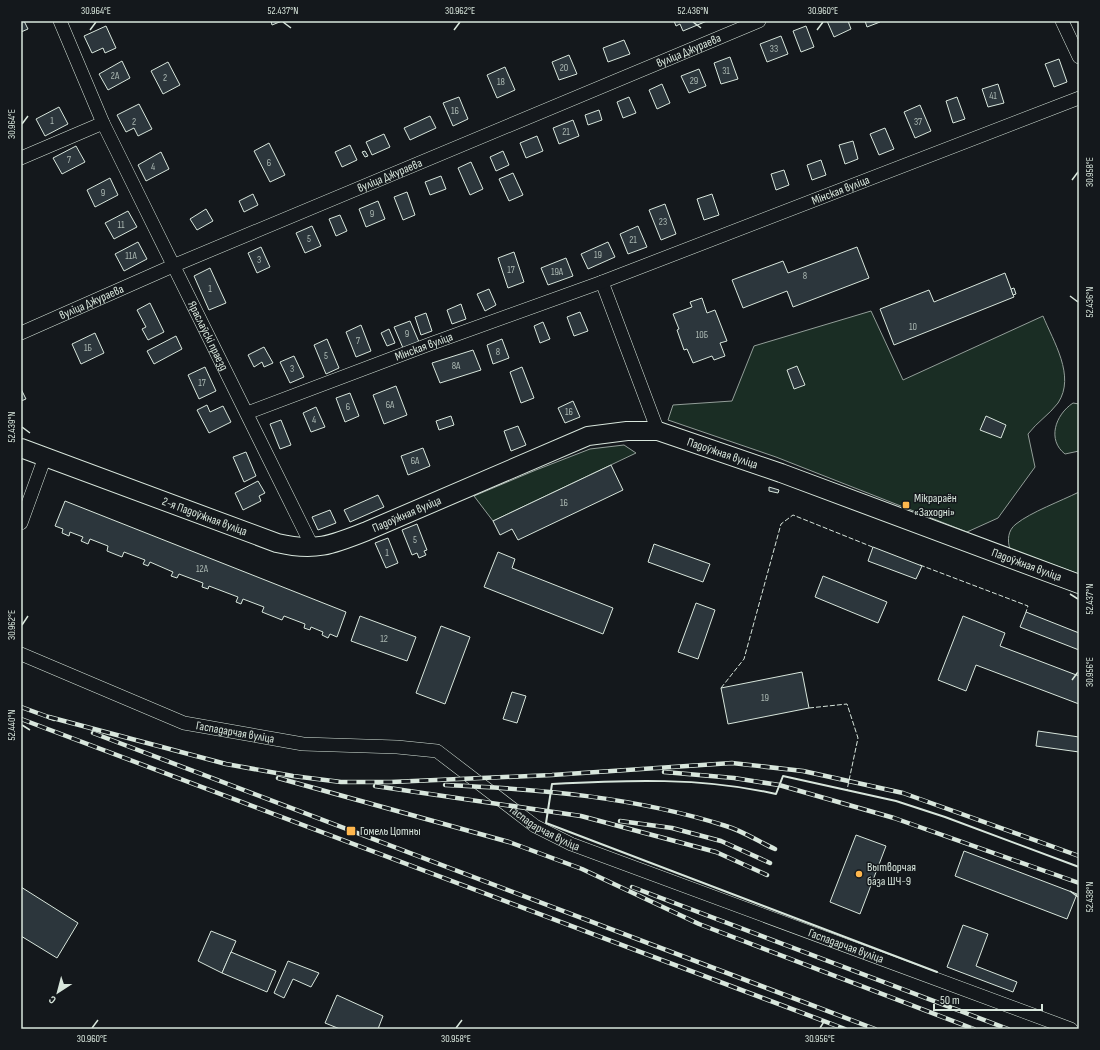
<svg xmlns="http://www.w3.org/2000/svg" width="1100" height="1050" font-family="'Sofia Sans Condensed',sans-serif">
  <rect width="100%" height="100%" fill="#14181c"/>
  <!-- green -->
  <g fill="#1a2d24" stroke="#939e99">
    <path d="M871,311l32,69 140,-64c10,25 33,60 15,87 -9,12 -21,19 -30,31l7,33 -37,51 -31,14 -191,-75 -108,-37 5,-15 59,-4 22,-55z"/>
    <path d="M1073,403l6,1v47l-14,3c-18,-14 -10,-39 8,-51z"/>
    <polygon points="624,445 636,453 493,521 474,496 536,470 590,449"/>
    <path d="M1079,492v82l-69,-25c-3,-9 -2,-19 6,-25 15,-12 45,-23 63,-32z"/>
  </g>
  <!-- building -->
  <g fill="#2c363c" stroke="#d8e6dc">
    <polygon points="21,21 24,21 28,29 21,32"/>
    <polygon points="271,21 282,21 272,25"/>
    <polygon points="674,21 707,21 683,31 680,24 676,26"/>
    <polygon points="827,21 848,21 851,29 834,37"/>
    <polygon points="865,21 879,21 880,22 867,27"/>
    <polygon points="106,26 116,48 105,53 103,48 92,53 84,36"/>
    <polygon points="806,26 814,47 801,52 793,31"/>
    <polygon points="781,36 788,54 767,62 760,44"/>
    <polygon points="624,40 630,54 608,62 603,48"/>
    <polygon points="569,55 577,74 559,80 552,62"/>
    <polygon points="730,57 738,79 721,84 714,63"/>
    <polygon points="1059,59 1067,82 1054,87 1045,64"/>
    <polygon points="122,61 130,78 108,90 99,74"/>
    <polygon points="168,62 180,85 163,94 151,71"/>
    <polygon points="505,67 515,90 497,98 487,75"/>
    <polygon points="699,69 706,86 689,93 681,76"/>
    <polygon points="662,84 670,103 657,109 649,90"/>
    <polygon points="998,84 1004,103 988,107 982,89"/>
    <polygon points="459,97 468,119 453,126 443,103"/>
    <polygon points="629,97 636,113 623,118 617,102"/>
    <polygon points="957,97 965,119 953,123 946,101"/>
    <polygon points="139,104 152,129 138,136 134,128 126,132 117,115"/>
    <polygon points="920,105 931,131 915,138 904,112"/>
    <polygon points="59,107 68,124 45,136 36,119"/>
    <polygon points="599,110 602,120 588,125 585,115"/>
    <polygon points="430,116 436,128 410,140 404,128"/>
    <polygon points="573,120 579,136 559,144 553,128"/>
    <polygon points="885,128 894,149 879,155 870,134"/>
    <polygon points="384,134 390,147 372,155 366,142"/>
    <polygon points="537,136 543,151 526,158 520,143"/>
    <polygon points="853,141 858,159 845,164 839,145"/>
    <polygon points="269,143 285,175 270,182 254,151"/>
    <polygon points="350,145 357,160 342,167 335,152"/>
    <polygon points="76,146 85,162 62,174 53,158"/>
    <polygon points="365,151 368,156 365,157 362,152"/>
    <polygon points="503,151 509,165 496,171 490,157"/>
    <polygon points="161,152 169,169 146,181 138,165"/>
    <polygon points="821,160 826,175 812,180 807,165"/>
    <polygon points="471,162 483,189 470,195 458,168"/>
    <polygon points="784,170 789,185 776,190 771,174"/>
    <polygon points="513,173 523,195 509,201 499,179"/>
    <polygon points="441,176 446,189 430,195 425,182"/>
    <polygon points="110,178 118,195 95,207 87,190"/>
    <polygon points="407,192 415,215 403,220 394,197"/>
    <polygon points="253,194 258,205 244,212 239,201"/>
    <polygon points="712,194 719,215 704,220 697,199"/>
    <polygon points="378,201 385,219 366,227 359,209"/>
    <polygon points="665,204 676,234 661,240 649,210"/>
    <polygon points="206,209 213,221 197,230 190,219"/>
    <polygon points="128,211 137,227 114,239 105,223"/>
    <polygon points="340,215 347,231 336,236 329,219"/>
    <polygon points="312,226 321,246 305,253 296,233"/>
    <polygon points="638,226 647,247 628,254 620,234"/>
    <polygon points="138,242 147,259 124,271 115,254"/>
    <polygon points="608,242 615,257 588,269 581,254"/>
    <polygon points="261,247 270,267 257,273 248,253"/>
    <polygon points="857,247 869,278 793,307 787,291 743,308 732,280 783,261 788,273"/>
    <polygon points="514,252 524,282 508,288 498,258"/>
    <polygon points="566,258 573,276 548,285 541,268"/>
    <polygon points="210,268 226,303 209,310 194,276"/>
    <polygon points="1005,273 1014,297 894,345 880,309 929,290 934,302"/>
    <polygon points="1014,288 1016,294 1013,295 1011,289"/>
    <polygon points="489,289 496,305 485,311 477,294"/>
    <polygon points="702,298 707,313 715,310 727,341 720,343 725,356 714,360 712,356 693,363 687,349 684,350 677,330 679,329 673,314 692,307 690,302"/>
    <polygon points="150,303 164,332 148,340 142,329 146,327 137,310"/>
    <polygon points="461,304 466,319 452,324 447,310"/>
    <polygon points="580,312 588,331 574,336 567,317"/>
    <polygon points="426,313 432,331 421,335 415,317"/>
    <polygon points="410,321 419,342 403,348 394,327"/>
    <polygon points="543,322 550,339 540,343 534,326"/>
    <polygon points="361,325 371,351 356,357 346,332"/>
    <polygon points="389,329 395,343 387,346 381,333"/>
    <polygon points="95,333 104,353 81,364 72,344"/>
    <polygon points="176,336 182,349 154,364 147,351"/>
    <polygon points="327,339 339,368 326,374 314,345"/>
    <polygon points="502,339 509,358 493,364 487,345"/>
    <polygon points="264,347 273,363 264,367 262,362 254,367 248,355"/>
    <polygon points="473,350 481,370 440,383 432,363"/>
    <polygon points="294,356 304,377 290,383 280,362"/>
    <polygon points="797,366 805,385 794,389 787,370"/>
    <polygon points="205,367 216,391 199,399 188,375"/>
    <polygon points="522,367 534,398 521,403 510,372"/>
    <polygon points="396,386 407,415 384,424 373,395"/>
    <polygon points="21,389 26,399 21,401"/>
    <polygon points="350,393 359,416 345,422 336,398"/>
    <polygon points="573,401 580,417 565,423 558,408"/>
    <polygon points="207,405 210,412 223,406 231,422 209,433 197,410"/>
    <polygon points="316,407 325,427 311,432 303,413"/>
    <polygon points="451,416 454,425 439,430 436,421"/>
    <polygon points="986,416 1006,425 1001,438 980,430"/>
    <polygon points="281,420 291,445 280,449 270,424"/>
    <polygon points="518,426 526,445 511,451 504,431"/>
    <polygon points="423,448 430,466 408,475 401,456"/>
    <polygon points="246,452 256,476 244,482 233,457"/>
    <polygon points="611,465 623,490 518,540 512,529 500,535 493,521"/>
    <polygon points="258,481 265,493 259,496 261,501 243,510 235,493"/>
    <polygon points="769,487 779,490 778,493 769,491"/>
    <polygon points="378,495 384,507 350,522 344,510"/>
    <polygon points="65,501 346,612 337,637 330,634 328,638 322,635 323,632 311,627 310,630 304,628 305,624 284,616 282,620 262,612 264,607 243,599 241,604 236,602 238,597 209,586 208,589 202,587 203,583 179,574 177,578 171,576 173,572 150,562 148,566 143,564 145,560 124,552 122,557 107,551 108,546 90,539 88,544 81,541 83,537 70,532 69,536 62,533 63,529 55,526"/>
    <polygon points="330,510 336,523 318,530 312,517"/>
    <polygon points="417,524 427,550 424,551 426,555 419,558 417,553 412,555 402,530"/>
    <polygon points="388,538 398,563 386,568 375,543"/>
    <polygon points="654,544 710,564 703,582 648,562"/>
    <polygon points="873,547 922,566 916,579 868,561"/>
    <polygon points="498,552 515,559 512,568 613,608 603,634 484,587"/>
    <polygon points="823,576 887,602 878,623 815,597"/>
    <polygon points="696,603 715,610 698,659 678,652"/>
    <polygon points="1026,612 1079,633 1079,650 1020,627"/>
    <polygon points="360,616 416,637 407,661 351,641"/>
    <polygon points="963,616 1005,633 1000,646 1079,676 1079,704 976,665 966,691 938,680"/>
    <polygon points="441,626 470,637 445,704 416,693"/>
    <polygon points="802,672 809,708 728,724 721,688"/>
    <polygon points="512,692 526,696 517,723 503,719"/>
    <polygon points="1038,731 1079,737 1079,752 1036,746"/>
    <polygon points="856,835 886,846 860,914 830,902"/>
    <polygon points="964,851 1077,894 1067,919 955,876"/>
    <polygon points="21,887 78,923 57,958 21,936"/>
    <polygon points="963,925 988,934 976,966 1017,982 1013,992 947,967"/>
    <polygon points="211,931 236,941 222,973 198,961"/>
    <polygon points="231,952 276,971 267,992 222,973"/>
    <polygon points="288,961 319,973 311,987 293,979 284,998 274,993"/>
    <polygon points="337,995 383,1016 378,1029 340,1029 325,1023"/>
  </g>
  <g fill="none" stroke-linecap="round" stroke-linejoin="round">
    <!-- street casing -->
    <g stroke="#d8e6dc" stroke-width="14">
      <g id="street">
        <path id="s1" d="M60,21l43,102 210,425"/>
        <polyline points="1062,21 1079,57"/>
        <polyline points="21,158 103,123"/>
        <polyline points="602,282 658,431"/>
        <path id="s2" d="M21,333l154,-68 584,-244"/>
        <path id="s3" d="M247,413l183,-69 172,-62 477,-184"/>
        <polyline points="21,523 45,457"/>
        <path id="s4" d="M21,654l163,69 119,21 94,3 40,4 98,75 36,18 500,185"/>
      </g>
    </g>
    <!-- secondary casing -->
    <g stroke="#d8e6dc" stroke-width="20">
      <g id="secondary">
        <path id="s5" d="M21,448l256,95c38,9 55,2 90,-12l221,-95 39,-5h31l123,42 298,111"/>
      </g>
    </g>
    <!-- street -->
    <use href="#street" stroke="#14181c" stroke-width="13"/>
    <!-- secondary -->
    <use href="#secondary" stroke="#14181c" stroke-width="18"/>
    <!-- rail casing -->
    <g stroke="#d8e6dc" stroke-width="4.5">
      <g id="rail">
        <polyline points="21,707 54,719"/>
        <polyline points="49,717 226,764 293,776 341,782 391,782 552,775 732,763 803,771 903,793 1079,856"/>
        <polyline points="21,719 845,1029"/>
        <polyline points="93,733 875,1029"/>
        <polyline points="664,772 734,778 779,785 894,818 1079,883"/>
        <polyline points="278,778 509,842 582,869 699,924 974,1029"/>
        <path d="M445,785c95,4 190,12 281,41 17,5 33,16 49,23"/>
        <polyline points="375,786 581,816 716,852 767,875"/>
        <polyline points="620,821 672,828 721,841 770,863"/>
        <polyline points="632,887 1008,1029"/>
      </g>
    </g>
    <!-- rail -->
    <use href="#rail" stroke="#14181c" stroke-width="3" stroke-dasharray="9" stroke-linecap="butt"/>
    <!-- fence -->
    <g stroke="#d8e6dc" stroke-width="1" stroke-dasharray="5 2" stroke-linecap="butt">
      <polyline points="920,565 1028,606 1026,612"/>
      <polyline points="721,688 744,659 781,524 793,515 875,548"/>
      <polyline points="809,708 847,704 858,738 847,790"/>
    </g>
    <!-- wall -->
    <path stroke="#d8e6dc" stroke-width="2" d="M937,972l-391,-149 6,-39c74,-4 151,-7 224,10l7,-18 113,25 49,16 134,50"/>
  </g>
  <!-- ticks -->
  <path fill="none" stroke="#d8e6dc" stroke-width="1.5" d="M283,22l8,6M693,22l8,6M90,30l6,-8M454,30l6,-8M817,30l6,-8M22,124l6,-8M1072,180l6,-8M1070,296l8,6M22,427l8,6M1070,594l8,5M22,625l6,-9M1072,680l6,-8M22,725l8,5M1070,891l8,6M92,1028l6,-8M456,1028l6,-8M820,1028l5,-8"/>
  <!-- markers -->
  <g fill="#ffb74d" stroke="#14181c" stroke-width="1.5">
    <rect x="902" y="501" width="8" height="8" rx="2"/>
    <rect x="346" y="826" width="10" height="10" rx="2"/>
    <circle cx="859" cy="874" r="4"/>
  </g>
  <g text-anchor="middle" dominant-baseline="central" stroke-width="3" stroke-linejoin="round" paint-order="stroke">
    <!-- number labels -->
    <g font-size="10" fill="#adbab4">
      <text x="774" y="49">33</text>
      <text x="564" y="68">20</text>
      <text x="726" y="71">31</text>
      <text x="115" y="76">2А</text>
      <text x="165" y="78">2</text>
      <text x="694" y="81">29</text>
      <text x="501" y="82">18</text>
      <text x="993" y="96">41</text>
      <text x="455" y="111">16</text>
      <text x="52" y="121">1</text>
      <text x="134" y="122">2</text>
      <text x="918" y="122">37</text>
      <text x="566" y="132">21</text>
      <text x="69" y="160">7</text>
      <text x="269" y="163">6</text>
      <text x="153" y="167">4</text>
      <text x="103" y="193">9</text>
      <text x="372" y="214">9</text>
      <text x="663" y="222">23</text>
      <text x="121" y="225">11</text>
      <text x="309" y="239">5</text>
      <text x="633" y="240">21</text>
      <text x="598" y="255">19</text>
      <text x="131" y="256">11А</text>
      <text x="259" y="260">3</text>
      <text x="511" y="270">17</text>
      <text x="557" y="272">19А</text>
      <text x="805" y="276">8</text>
      <text x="210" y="289">1</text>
      <text x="913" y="327">10</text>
      <text x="407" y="334">9</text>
      <text x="702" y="335">10Б</text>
      <text x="358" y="341">7</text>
      <text x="88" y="348">1Б</text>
      <text x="498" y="352">8</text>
      <text x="326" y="356">5</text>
      <text x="456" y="366">8А</text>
      <text x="292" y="369">3</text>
      <text x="202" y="383">17</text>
      <text x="390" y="405">6А</text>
      <text x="348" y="407">6</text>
      <text x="569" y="412">16</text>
      <text x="314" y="420">4</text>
      <text x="415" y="461">6А</text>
      <text x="564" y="503">16</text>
      <text x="415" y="540">5</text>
      <text x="387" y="553">1</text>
      <text x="202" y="569">12А</text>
      <text x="384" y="639">12</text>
      <text x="765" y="698">19</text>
    </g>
    <!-- street labels -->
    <g font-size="12" fill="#d8e6dc" stroke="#14181c">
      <text stroke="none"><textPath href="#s2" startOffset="725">вуліца Джураева</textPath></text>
      <text stroke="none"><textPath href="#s2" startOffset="401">вуліца Джураева</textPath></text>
      <text stroke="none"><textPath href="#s3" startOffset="634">Мінская вуліца</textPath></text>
      <text stroke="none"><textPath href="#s2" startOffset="77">вуліца Джураева</textPath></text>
      <text stroke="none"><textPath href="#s1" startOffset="348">Яраслаўскі праезд</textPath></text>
      <text stroke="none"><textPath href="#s3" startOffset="189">Мінская вуліца</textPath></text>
      <text stroke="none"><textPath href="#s5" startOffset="745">Падоўжная вуліца</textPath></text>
      <text stroke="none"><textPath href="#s5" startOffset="409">Падоўжная вуліца</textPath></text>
      <text stroke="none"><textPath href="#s5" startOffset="196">2-я Падоўжная вуліца</textPath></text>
      <text stroke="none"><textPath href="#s5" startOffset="1069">Падоўжная вуліца</textPath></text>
      <text stroke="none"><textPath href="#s4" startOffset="229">Гаспадарчая вуліца</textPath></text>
      <text stroke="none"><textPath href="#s4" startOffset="565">Гаспадарчая вуліца</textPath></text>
      <text stroke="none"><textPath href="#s4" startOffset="889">Гаспадарчая вуліца</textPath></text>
    </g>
    <!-- poi labels -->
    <g font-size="12" fill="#d8e6dc" stroke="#14181c" text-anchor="start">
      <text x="914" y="498">Мікрараён<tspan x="914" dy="14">«Заходні»</tspan></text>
      <text x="360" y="831">Гомель Цотны</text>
      <text x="867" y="867">Вытворчая<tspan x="867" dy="14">база ШЧ-9</tspan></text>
    </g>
  </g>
  <!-- border -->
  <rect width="1100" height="1050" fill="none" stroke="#14181c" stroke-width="44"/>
  <!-- north arrow -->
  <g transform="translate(58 992) rotate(216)" stroke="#14181c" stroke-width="3" paint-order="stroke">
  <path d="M0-3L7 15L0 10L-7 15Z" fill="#d8e6dc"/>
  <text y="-6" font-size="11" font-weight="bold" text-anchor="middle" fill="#d8e6dc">С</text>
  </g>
  <!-- scale -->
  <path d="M934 1004v6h108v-6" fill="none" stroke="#d8e6dc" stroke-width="2"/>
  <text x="940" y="1004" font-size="12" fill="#d8e6dc" stroke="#14181c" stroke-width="3" paint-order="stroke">50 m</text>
  <rect x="22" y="22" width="1056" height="1006" fill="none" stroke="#d8e6dc" stroke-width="1.5"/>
  <g font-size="10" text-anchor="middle" fill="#d8e6dc">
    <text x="96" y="14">30.964°E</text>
    <text x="283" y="14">52.437°N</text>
    <text x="460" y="14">30.962°E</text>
    <text x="693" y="14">52.436°N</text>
    <text x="823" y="14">30.960°E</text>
    <text transform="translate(11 124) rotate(-90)" y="4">30.964°E</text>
    <text transform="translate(1089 172) rotate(-90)" y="4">30.958°E</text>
    <text transform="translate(1089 302) rotate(-90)" y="4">52.436°N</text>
    <text transform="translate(11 427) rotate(-90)" y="4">52.439°N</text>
    <text transform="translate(1089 599) rotate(-90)" y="4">52.437°N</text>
    <text transform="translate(11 625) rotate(-90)" y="4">30.962°E</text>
    <text transform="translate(1089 672) rotate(-90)" y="4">30.956°E</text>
    <text transform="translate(11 725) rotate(-90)" y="4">52.440°N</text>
    <text transform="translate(1089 897) rotate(-90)" y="4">52.438°N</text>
    <text x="92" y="1042">30.960°E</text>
    <text x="456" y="1042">30.958°E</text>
    <text x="820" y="1042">30.956°E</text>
  </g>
</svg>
